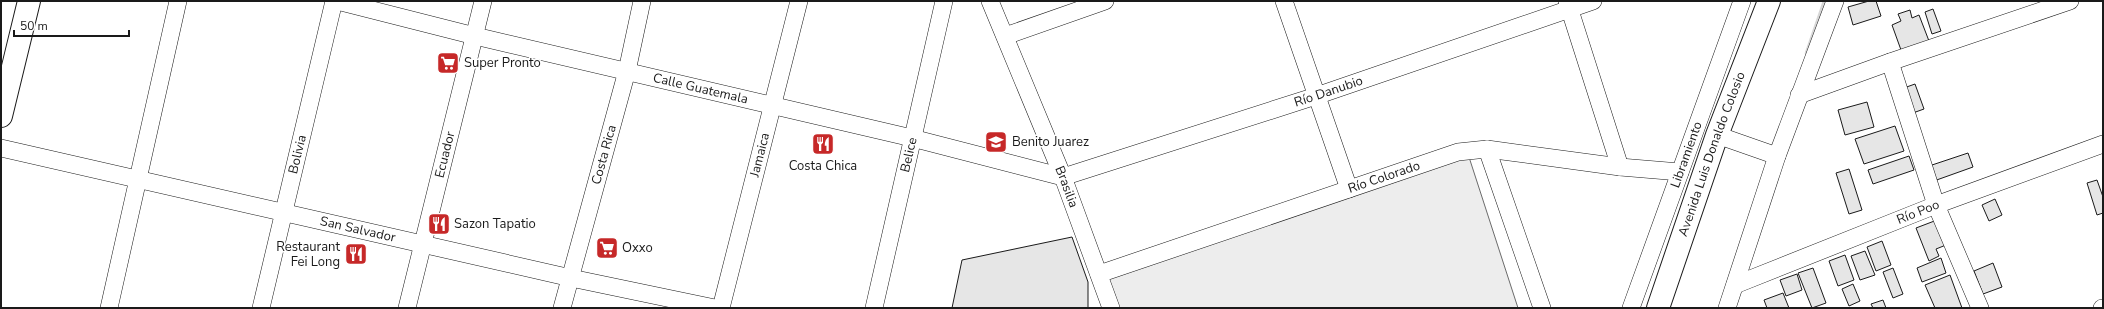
<svg xmlns="http://www.w3.org/2000/svg" width="2104" height="309" font-family="'Nunito Sans',sans-serif">
  <rect width="100%" height="100%" fill="#fff"/>
  <!-- green -->
  <polygon fill="#ededed" stroke="#6a6a6a" points="1468,154 1518,308 1118,308 1106,280"/>
  <g fill="none" stroke-linecap="round" stroke-linejoin="round">
    <!-- stream -->
    <polyline stroke="#d7d7d7" stroke-width="4.5" points="1807,53 1825,1"/>
  </g>
  <!-- building -->
  <g fill="#e6e6e6" stroke="#1a1a1a">
    <polygon points="1869,1 1876,1 1881,16 1853,25 1848,7"/>
    <polygon points="1933,9 1941,31 1932,34 1925,12"/>
    <polygon points="1910,10 1912,18 1919,15 1929,41 1901,50 1892,25 1901,21 1898,14"/>
    <polygon points="1915,84 1924,109 1910,114 1901,89"/>
    <polygon points="1867,102 1874,127 1845,135 1838,110"/>
    <polygon points="1895,126 1904,151 1864,164 1855,139"/>
    <polygon points="1968,153 1973,167 1931,182 1926,167"/>
    <polygon points="1909,156 1914,170 1873,184 1868,170"/>
    <polygon points="1849,169 1862,210 1849,214 1836,173"/>
    <polygon points="2097,180 2103,197 2103,213 2097,215 2087,183"/>
    <polygon points="1995,199 2002,215 1989,221 1982,205"/>
    <polygon points="1937,220 1946,245 1936,249 1939,256 1929,261 1916,228"/>
    <polygon points="1072,237 1088,282 1088,308 952,308 962,260"/>
    <polygon points="1882,241 1891,265 1876,271 1867,247"/>
    <polygon points="1865,251 1875,275 1860,280 1851,256"/>
    <polygon points="1845,255 1854,280 1838,286 1829,261"/>
    <polygon points="1941,258 1946,273 1922,282 1917,268"/>
    <polygon points="1993,263 2002,287 1983,294 1974,271"/>
    <polygon points="1813,268 1826,303 1812,308 1798,273"/>
    <polygon points="1893,268 1903,294 1893,298 1883,272"/>
    <polygon points="1797,274 1802,290 1786,296 1780,280"/>
    <polygon points="1950,275 1962,308 1935,308 1925,285"/>
    <polygon points="1853,284 1860,301 1849,306 1842,289"/>
    <polygon points="1783,293 1789,308 1767,308 1764,300"/>
    <polygon points="1883,300 1886,308 1873,308 1871,304"/>
  </g>
  <g fill="none" stroke-linecap="round" stroke-linejoin="round">
    <!-- minor casing -->
    <g stroke="#1a1a1a" stroke-width="18">
      <g id="minor">
        <path id="s1" d="M337,1l138,35 437,102 151,39 253,-81 277,-95"/>
        <path id="s2" d="M990,1l73,176 48,131"/>
        <polyline points="1284,1 1349,189"/>
        <polyline points="1567,1 1620,167"/>
        <polyline points="1005,36 1105,1"/>
        <polyline points="1890,62 1936,205 1980,308"/>
        <polyline points="1799,95 1890,62 2070,1"/>
        <polyline points="1717,135 1777,156"/>
        <path id="s3" d="M1,148l570,130 144,30"/>
        <polyline points="1487,149 1542,308"/>
        <path id="s4" d="M1099,274l359,-122 29,-3 133,18 60,5"/>
        <path id="s5" d="M1735,285l201,-80 167,-61"/>
        <polyline points="109,308 178,1"/>
        <path id="s6" d="M261,308l73,-307"/>
        <path id="s7" d="M407,308l76,-307"/>
        <path id="s8" d="M562,308l65,-237 15,-70"/>
        <path id="s9" d="M721,308l78,-307"/>
        <path id="s10" d="M874,308l70,-307"/>
        <path id="s11" d="M1631,308l111,-307"/>
        <polyline points="1727,308 1777,156 1835,1"/>
        <polyline points="2102,308 2103,308"/>
      </g>
    </g>
    <!-- major casing -->
    <g stroke="#1a1a1a" stroke-width="24">
      <g id="major">
        <polyline points="1,116 29,1"/>
        <path id="s12" d="M1658,308l59,-173 52,-134"/>
      </g>
    </g>
    <!-- minor -->
    <use href="#minor" stroke="#fff" stroke-width="17"/>
    <!-- major -->
    <use href="#major" stroke="#fff" stroke-width="22"/>
  </g>
  <!-- icons -->
  <defs>
    <g id="supermarket-square" transform="scale(1.15)"><rect x="-9" y="-9" width="18" height="18" rx="4" fill="#c62828" stroke="#fff"/><path d="M-6-5.5h2.5l.6 2H6L4.5 2H-2.5L-4.4-4H-6ZM-1.5 3.2a1.3 1.3 0 1 0 .1 0ZM3 3.2a1.3 1.3 0 1 0 .1 0Z" fill="#fff"/></g>
    <g id="school-square" transform="scale(1.15)"><rect x="-9" y="-9" width="18" height="18" rx="4" fill="#c62828" stroke="#fff"/><path d="M0-5L7-2L0 1L-7-2ZM-4 1L0 2.5L4 1V4Q0 6-4 4Z" fill="#fff"/></g>
    <g id="restaurant-square" transform="scale(1.15)"><rect x="-9" y="-9" width="18" height="18" rx="4" fill="#c62828" stroke="#fff"/><path d="M-5-6h1v4h1v-4h1v4h1v-4h1v5L-1.5 .5V6h-2V.5L-5-1ZM5-6V6H3V1.5H1.5Q1.5-4 5-6Z" fill="#fff"/></g>
  </defs>
  <g fill-rule="evenodd">
    <use href="#supermarket-square" x="448" y="63"/>
    <use href="#school-square" x="996" y="142"/>
    <use href="#restaurant-square" x="823" y="144"/>
    <use href="#restaurant-square" x="439" y="224"/>
    <use href="#supermarket-square" x="607" y="248"/>
    <use href="#restaurant-square" x="356" y="254"/>
  </g>
  <g text-anchor="middle" dominant-baseline="central" stroke-width="3" stroke-linejoin="round" paint-order="stroke">
    <!-- poi labels -->
    <g font-size="13" fill="#1a1a1a" stroke="#fff" text-anchor="start">
      <text x="464" y="63">Super Pronto</text>
      <text x="1012" y="142">Benito Juarez</text>
      <text x="823" y="166" text-anchor="middle">Costa Chica</text>
      <text x="454" y="224">Sazon Tapatio</text>
      <text x="340" y="247" text-anchor="end">Restaurant<tspan x="340" dy="15">Fei Long</tspan></text>
      <text x="622" y="248">Oxxo</text>
    </g>
    <!-- street labels -->
    <g font-size="13" fill="#1a1a1a" stroke="#fff">
      <text stroke="none"><textPath href="#s1" startOffset="374">Calle Guatemala</textPath></text>
      <text stroke="none"><textPath href="#s1" startOffset="1026">Río Danubio</textPath></text>
      <text stroke="none"><textPath href="#s6" startOffset="158">Bolivia</textPath></text>
      <text stroke="none"><textPath href="#s9" startOffset="158">Jamaica</textPath></text>
      <text stroke="none"><textPath href="#s10" startOffset="157">Belice</textPath></text>
      <text stroke="none"><textPath href="#s11" startOffset="163">Libramiento</textPath></text>
      <text stroke="none"><textPath href="#s12" startOffset="163">Avenida Luis Donaldo Colosio</textPath></text>
      <text stroke="none"><textPath href="#s7" startOffset="158">Ecuador</textPath></text>
      <text stroke="none"><textPath href="#s8" startOffset="159">Costa Rica</textPath></text>
      <text stroke="none"><textPath href="#s4" startOffset="301">Río Colorado</textPath></text>
      <text stroke="none"><textPath href="#s2" startOffset="201">Brasilia</textPath></text>
      <text stroke="none"><textPath href="#s5" startOffset="197">Río Poo</textPath></text>
      <text stroke="none"><textPath href="#s3" startOffset="366">San Salvador</textPath></text>
    </g>
  </g>
  <!-- border -->
  <rect width="2104" height="309" fill="none" stroke="#1a1a1a" stroke-width="4"/>
  <!-- scale -->
  <path d="M14 30v6h115v-6" fill="none" stroke="#1a1a1a" stroke-width="2"/>
  <text x="20" y="30" font-size="12" fill="#1a1a1a" stroke="#ffffff" stroke-width="3" paint-order="stroke">50 m</text>
</svg>
